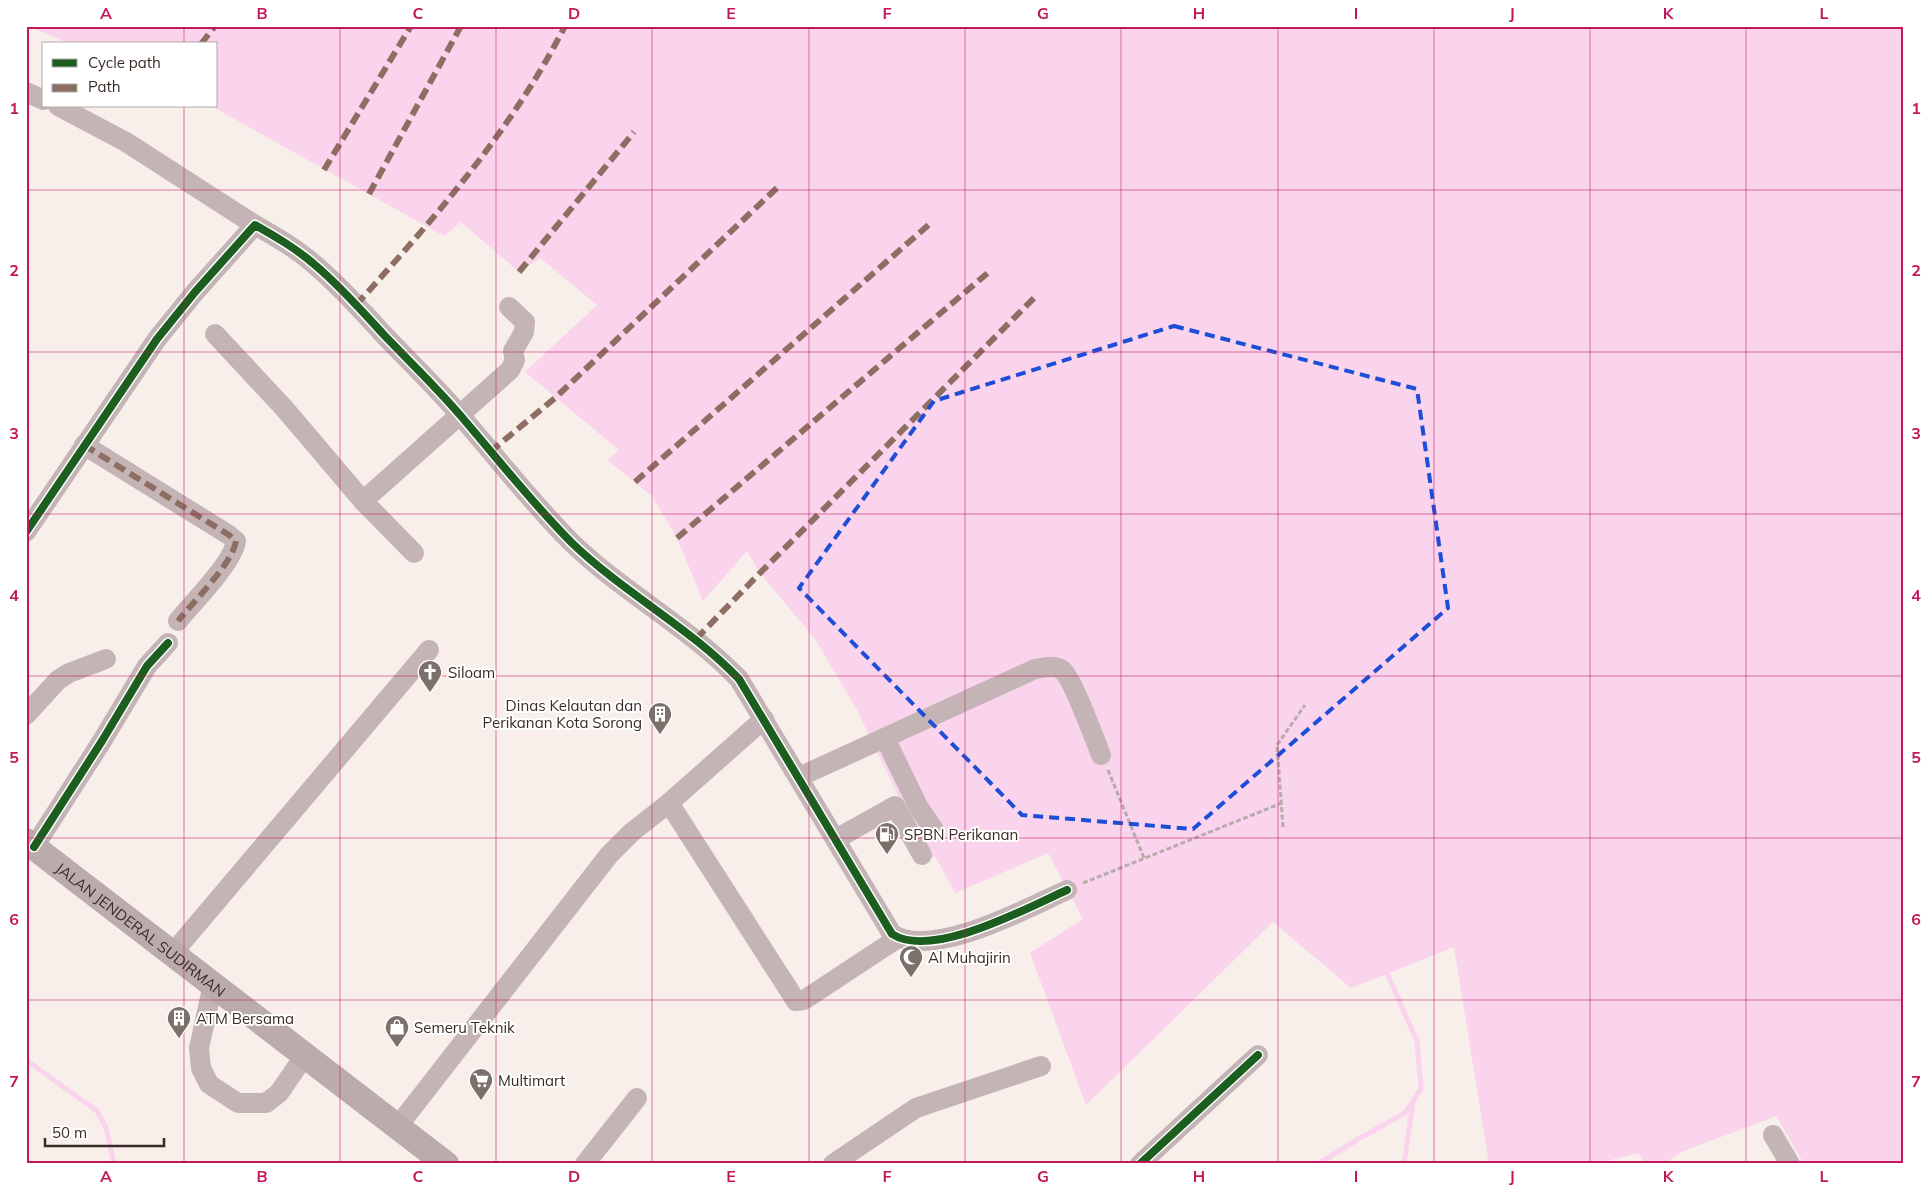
<svg xmlns="http://www.w3.org/2000/svg" width="1930" height="1190" font-family="Mulish,sans-serif">
  <rect width="100%" height="100%" fill="#f8efeb"/>
  <!-- water -->
  <polygon fill="#fad3ec" points="28,26 1904,26 1904,1164 1804,1164 1776,1116 1684,1151 1663,1164 1645,1164 1639,1153 1595,1164 1489,1164 1454,947 1351,988 1273,922 1086,1105 1030,953 1083,919 1048,853 955,893 935,856 929,860 857,710 815,639 760,573 747,551 703,601 677,538 652,496 607,460 619,450 525,372 597,305 540,258 519,272 461,222 444,236 211,106 216,106 216,44 70,44"/>
  <g fill="none" stroke-linecap="round" stroke-linejoin="round">
    <!-- stream -->
    <g stroke="#fad3ec" stroke-width="5">
      <polyline points="26,1060 97,1111 106,1128 114,1164"/>
      <polyline points="1318,1164 1360,1138 1405,1113 1421,1089 1417,1041 1387,973"/>
      <polyline points="1404,1164 1413,1102"/>
    </g>
    <!-- path -->
    <g stroke="#b7acab" stroke-width="3" stroke-dasharray="5 2.5" stroke-linecap="butt">
      <polyline points="1108,770 1144,858"/>
      <polyline points="1283,827 1277,745 1305,705"/>
      <polyline points="1083,883 1282,803"/>
    </g>
    <!-- minor -->
    <g stroke="#c4b4b5" stroke-width="20">
      <polyline points="26,92 44,100"/>
      <polyline points="58,106 126,142 255,225"/>
      <polyline points="215,334 284,408 363,501 414,553"/>
      <path d="M84,445l145,90 7,6c-3,22 -43,61 -58,80"/>
      <polyline points="363,501 510,370 515,360 513,351 524,332 525,322 509,307"/>
      <path d="M26,532l131,-193 38,-47 60,-67c21,12 42,24 60,40 25,21 47,46 69,70 25,26 52,52 76,80 37,43 72,88 112,128 52,50 117,84 167,136l153,255c40,26 135,-26 175,-44"/>
      <polyline points="26,715 58,680 69,673 106,659"/>
      <polyline points="885,738 919,808 933,828"/>
      <path d="M799,777l236,-108c9,-1 19,-5 27,1 10,7 33,70 39,85"/>
      <polyline points="669,803 796,1001 804,1000 898,938"/>
      <polyline points="836,839 895,806 922,855"/>
      <polyline points="34,847 102,741 147,666 168,643"/>
      <polyline points="172,954 429,650"/>
      <polyline points="213,984 199,1048 201,1068 209,1084 238,1103 266,1103 279,1093 305,1055"/>
      <polyline points="398,1126 609,855 632,832 669,803 764,719"/>
      <polyline points="1773,1135 1790,1164"/>
      <polyline points="585,1164 637,1098"/>
      <polyline points="833,1164 916,1108 1041,1066"/>
      <polyline points="1140,1164 1258,1055"/>
    </g>
    <!-- major -->
    <path stroke="#bcabac" stroke-width="26" id="s1" d="M26,841l420,323"/>
    <!-- quiet -->
    <g stroke="#8d6e63" stroke-width="6" stroke-dasharray="12 6" stroke-linecap="butt">
      <polyline points="201,44 215,26"/>
      <polyline points="324,170 411,26"/>
      <polyline points="369,194 461,26"/>
      <polyline points="519,272 634,132"/>
      <path d="M356,305c78,-86 156,-175 209,-279"/>
      <path d="M84,445l145,90 7,6c-3,22 -43,61 -58,80"/>
      <polyline points="490,452 555,398 781,184"/>
      <polyline points="635,482 933,221"/>
      <polyline points="677,538 990,271"/>
      <polyline points="696,639 760,573 1036,296"/>
    </g>
    <!-- cycleway casing -->
    <g stroke="#fff" stroke-width="11">
      <g id="cycleway">
        <path d="M26,532l131,-193 38,-47 60,-67c21,12 42,24 60,40 25,21 47,46 69,70 25,26 52,52 76,80 37,43 72,88 112,128 52,50 117,84 167,136l153,255c40,26 135,-26 175,-44"/>
        <polyline points="34,847 102,741 147,666 168,643"/>
        <polyline points="1140,1164 1258,1055"/>
      </g>
    </g>
    <!-- cycleway -->
    <use href="#cycleway" stroke="#1b5e20" stroke-width="8"/>
  </g>
  <!-- marked area -->
  <path fill="none" stroke="#1d4ed8" stroke-width="4" stroke-dasharray="10 6" stroke-linejoin="round" d="M1174,326l243,63 31,219 -255,221 -171,-14 -223,-227 135,-187z"/>
  <!-- grid -->
  <path fill="none" stroke="#c2185b" stroke-width="1" stroke-opacity="0.55" d="M184,26v18M340,26v1138M496,26v1138M652,26v1138M809,26v1138M965,26v1138M1121,26v1138M1278,26v1138M1434,26v1138M1590,26v1138M1746,26v1138M184,106v1058M26,190h1878M26,352h1878M26,514h1878M26,676h1878M26,838h1878M26,1000h1878"/>
  <!-- icons -->
  <defs>
    <g id="church-pin" transform="scale(1.25)"><path d="M0 17L-7.5 6A9.5 9.5 0 1 1 7.5 6Z" fill="#7c706a" stroke="#fff"/><path d="M-1.2-6h2.4v3.5h3.3v2.4h-3.3V6h-2.4V-.1h-3.3v-2.4h3.3Z" fill="#fff"/></g>
    <g id="building-pin" transform="scale(1.25)"><path d="M0 17L-7.5 6A9.5 9.5 0 1 1 7.5 6Z" fill="#7c706a" stroke="#fff"/><path d="M-4-6H4V6H1V3H-1V6H-4ZM-2.5-4.3h1.7v1.8h-1.7ZM.8-4.3h1.7v1.8H.8ZM-2.5-1h1.7V.8h-1.7ZM.8-1h1.7V.8H.8Z" fill="#fff"/></g>
    <g id="fuel-pin" transform="scale(1.25)"><path d="M0 17L-7.5 6A9.5 9.5 0 1 1 7.5 6Z" fill="#7c706a" stroke="#fff"/><path d="M-5.5-6h7V0h2V4h1.3V-2.5L3-4.5l.8-.8L6-3V5H2.5V1h-1V6h-7ZM-4.2-4.7v3.2H.2V-4.7Z" fill="#fff"/></g>
    <g id="mosque-pin" transform="scale(1.25)"><path d="M0 17L-7.5 6A9.5 9.5 0 1 1 7.5 6Z" fill="#7c706a" stroke="#fff"/><path d="M3.5-4.9A6 6 0 1 0 3.5 4.9A5 5 0 1 1 3.5-4.9Z" fill="#fff"/></g>
    <g id="shop-pin" transform="scale(1.25)"><path d="M0 17L-7.5 6A9.5 9.5 0 1 1 7.5 6Z" fill="#7c706a" stroke="#fff"/><path d="M-5-2.5h2.3a2.7 3.5 0 0 1 5.4 0H5L5.5 6h-11ZM-1.5-2.5h3a1.5 2.3 0 0 0-3 0Z" fill="#fff"/></g>
    <g id="supermarket-pin" transform="scale(1.25)"><path d="M0 17L-7.5 6A9.5 9.5 0 1 1 7.5 6Z" fill="#7c706a" stroke="#fff"/><path d="M-6-5.5h2.5l.6 2H6L4.5 2H-2.5L-4.4-4H-6ZM-1.5 3.2a1.3 1.3 0 1 0 .1 0ZM3 3.2a1.3 1.3 0 1 0 .1 0Z" fill="#fff"/></g>
  </defs>
  <g fill-rule="evenodd">
    <use href="#church-pin" x="430" y="672"/>
    <use href="#building-pin" x="660" y="714"/>
    <use href="#fuel-pin" x="887" y="834"/>
    <use href="#mosque-pin" x="911" y="957"/>
    <use href="#building-pin" x="179" y="1018"/>
    <use href="#shop-pin" x="397" y="1027"/>
    <use href="#supermarket-pin" x="481" y="1080"/>
  </g>
  <g text-anchor="middle" dominant-baseline="central" stroke-width="4" stroke-linejoin="round" paint-order="stroke">
    <!-- poi labels -->
    <g font-size="15" fill="#3a2b25" stroke="#fff" text-anchor="start">
      <text x="448" y="672">Siloam</text>
      <text x="642" y="705" text-anchor="end">Dinas Kelautan dan<tspan x="642" dy="17">Perikanan Kota Sorong</tspan></text>
      <text x="904" y="834">SPBN Perikanan</text>
      <text x="928" y="957">Al Muhajirin</text>
      <text x="196" y="1018">ATM Bersama</text>
      <text x="414" y="1027">Semeru Teknik</text>
      <text x="498" y="1080">Multimart</text>
    </g>
    <!-- street labels -->
    <g font-size="15" fill="#3a2b25" stroke="#fff">
      <text stroke="none"><textPath href="#s1" startOffset="145">JALAN JENDERAL SUDIRMAN</textPath></text>
    </g>
  </g>
  <!-- border -->
  <rect width="1930" height="1190" fill="none" stroke="#ffffff" stroke-width="55"/>
  <!-- legend -->
  <rect x="42" y="42" width="175" height="65" fill="#ffffff" stroke="#b0aaa8"/>
  <rect x="52" y="59" width="25" height="8" fill="#1b5e20" stroke="#b0aaa8"/>
  <text x="88" y="68" font-size="15" fill="#3a2b25">Cycle path</text>
  <rect x="52" y="84" width="25" height="8" fill="#8d6e63" stroke="#b0aaa8"/>
  <text x="88" y="92" font-size="15" fill="#3a2b25">Path</text>
  <!-- scale -->
  <path d="M45 1138v8h119v-8" fill="none" stroke="#3a2b25" stroke-width="2.5"/>
  <text x="52" y="1138" font-size="15" fill="#3a2b25" stroke="#ffffff" stroke-width="4" paint-order="stroke">50 m</text>
  <rect x="28" y="28" width="1874" height="1134" fill="none" stroke="#c2185b" stroke-width="2"/>
  <g font-size="16" text-anchor="middle" font-weight="bold" fill="#c2185b">
    <text x="106" y="19">A</text>
    <text x="262" y="19">B</text>
    <text x="418" y="19">C</text>
    <text x="574" y="19">D</text>
    <text x="731" y="19">E</text>
    <text x="887" y="19">F</text>
    <text x="1043" y="19">G</text>
    <text x="1199" y="19">H</text>
    <text x="1356" y="19">I</text>
    <text x="1512" y="19">J</text>
    <text x="1668" y="19">K</text>
    <text x="1824" y="19">L</text>
    <text x="14" y="114">1</text>
    <text x="1916" y="114">1</text>
    <text x="14" y="276">2</text>
    <text x="1916" y="276">2</text>
    <text x="14" y="439">3</text>
    <text x="1916" y="439">3</text>
    <text x="14" y="601">4</text>
    <text x="1916" y="601">4</text>
    <text x="14" y="763">5</text>
    <text x="1916" y="763">5</text>
    <text x="14" y="925">6</text>
    <text x="1916" y="925">6</text>
    <text x="14" y="1087">7</text>
    <text x="1916" y="1087">7</text>
    <text x="106" y="1182">A</text>
    <text x="262" y="1182">B</text>
    <text x="418" y="1182">C</text>
    <text x="574" y="1182">D</text>
    <text x="731" y="1182">E</text>
    <text x="887" y="1182">F</text>
    <text x="1043" y="1182">G</text>
    <text x="1199" y="1182">H</text>
    <text x="1356" y="1182">I</text>
    <text x="1512" y="1182">J</text>
    <text x="1668" y="1182">K</text>
    <text x="1824" y="1182">L</text>
  </g>
</svg>
